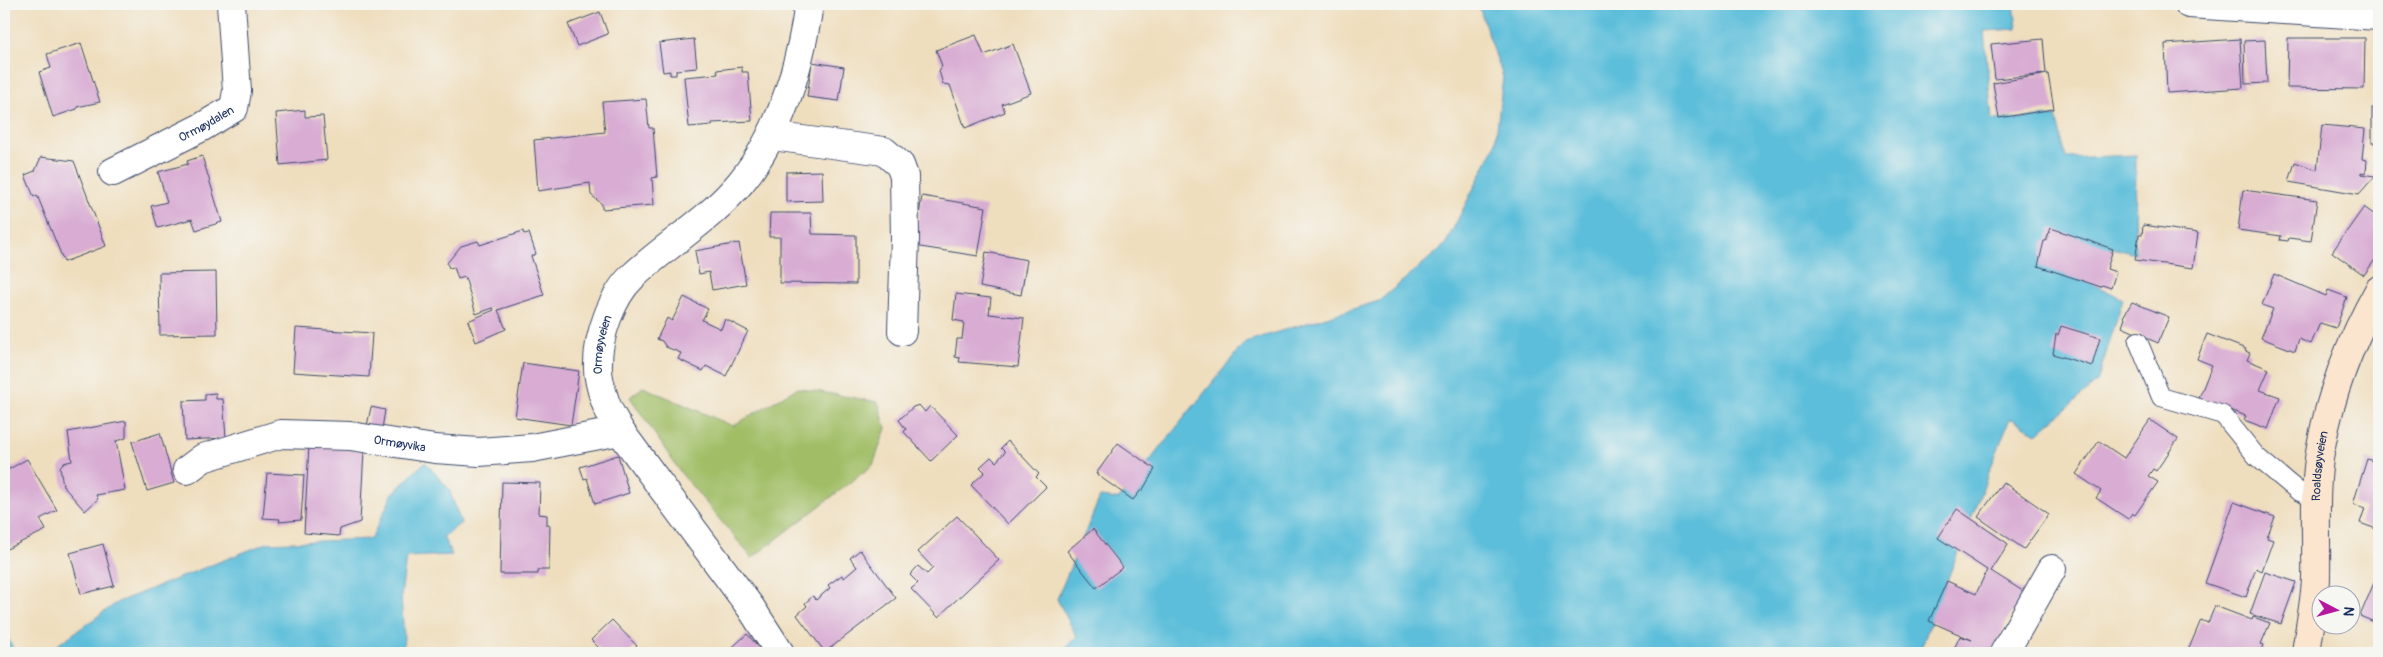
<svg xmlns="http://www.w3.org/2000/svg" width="2383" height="657" font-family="Pangolin,sans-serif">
  <rect width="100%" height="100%" fill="#f6f6f2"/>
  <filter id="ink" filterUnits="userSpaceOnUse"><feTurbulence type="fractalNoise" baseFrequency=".02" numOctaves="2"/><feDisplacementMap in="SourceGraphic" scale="10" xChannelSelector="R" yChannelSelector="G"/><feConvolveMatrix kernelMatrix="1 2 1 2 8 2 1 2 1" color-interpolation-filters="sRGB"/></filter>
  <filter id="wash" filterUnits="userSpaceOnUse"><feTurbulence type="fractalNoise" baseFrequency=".0096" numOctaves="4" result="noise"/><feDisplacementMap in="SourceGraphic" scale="20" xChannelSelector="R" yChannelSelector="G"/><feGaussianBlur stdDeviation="1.12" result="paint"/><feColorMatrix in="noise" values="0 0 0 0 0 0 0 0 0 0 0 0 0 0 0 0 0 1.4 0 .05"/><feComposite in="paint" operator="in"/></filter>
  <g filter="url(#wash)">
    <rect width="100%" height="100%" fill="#efdebe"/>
    <!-- green -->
    <polygon fill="#a1be66" stroke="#5e7662" points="643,387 733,426 797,388 878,402 886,428 873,465 752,558 681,473 630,397"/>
    <!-- water -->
    <g fill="#5cbeda" stroke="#3c769c">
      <polygon points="1478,4 2014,4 2017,29 1984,31 1992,120 2056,116 2066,158 2136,155 2135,254 2110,247 2095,285 2123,299 2097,382 2037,434 2010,418 1919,653 1059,653 1077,637 1057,599 1100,497 1119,499 1245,342 1379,301 1445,245 1495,146 1503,77"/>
      <polygon points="425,462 449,489 461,523 443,537 452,555 406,557 401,596 404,637 402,653 46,653 118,602 267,543 371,539 393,493"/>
      <polygon points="4,629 15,653 4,653"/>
    </g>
    <g id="blocks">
      <!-- building -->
      <g fill="#d8acd3">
        <polygon points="600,12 608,34 577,46 568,24"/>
        <polygon points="976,35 984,55 1013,44 1031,93 1002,104 1005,112 965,128 950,85 943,84 939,71 942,66 936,50"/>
        <polygon points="2288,38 2365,38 2364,89 2287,88"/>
        <polygon points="694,39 697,68 676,70 676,75 670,75 670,71 663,72 659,43"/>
        <polygon points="2043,39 2046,74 1995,79 1991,44"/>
        <polygon points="2240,39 2243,88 2167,93 2165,44"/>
        <polygon points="2265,40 2267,83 2245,84 2244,41"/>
        <polygon points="81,43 100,102 77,107 77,109 53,117 39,72 51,68 47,54"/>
        <polygon points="812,62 844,67 839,101 807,97"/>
        <polygon points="742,67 742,72 748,72 752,121 712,123 712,125 689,127 684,77 718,74 717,70"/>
        <polygon points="2376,70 2379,70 2379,95 2378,95"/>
        <polygon points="2048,74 2054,109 1999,118 1993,83"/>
        <polygon points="646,99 649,128 653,128 657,177 652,178 654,205 602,209 602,204 591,195 590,183 538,191 534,140 605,132 602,102"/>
        <rect x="2372" y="108" width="7" height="35"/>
        <polygon points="305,110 305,117 323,116 327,160 280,165 276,113"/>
        <polygon points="2322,125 2365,129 2362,159 2367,160 2366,173 2361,172 2361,174 2375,176 2359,194 2289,182 2295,162 2317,170"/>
        <polygon points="202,156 222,222 196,230 192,219 158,228 151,206 167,202 158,172 188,164 187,161"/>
        <polygon points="41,157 74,161 106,246 64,262 37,195 34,197 25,175 35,171"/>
        <polygon points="822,171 823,201 786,202 786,172"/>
        <polygon points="2243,190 2317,200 2311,241 2289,238 2288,241 2280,240 2281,236 2238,230"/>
        <polygon points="922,196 986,207 978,256 914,246"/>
        <polygon points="2364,207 2379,218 2379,254 2364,275 2332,252"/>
        <polygon points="770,213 811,213 812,234 856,235 856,284 780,283 780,237 769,237"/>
        <polygon points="2143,225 2198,233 2193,268 2135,260 2139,235 2142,235"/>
        <polygon points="2051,228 2113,249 2107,269 2116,272 2111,288 2102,285 2101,287 2038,266 2044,241 2046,241"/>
        <polygon points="523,231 524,234 529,233 536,254 531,256 544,295 498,310 506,329 476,342 468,321 494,310 493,308 476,314 465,277 458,279 454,267 449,268 447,263 461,246 478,241 480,245"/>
        <polygon points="739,243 746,284 712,290 709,272 699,274 695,251"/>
        <polygon points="986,252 1027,260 1021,295 980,287"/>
        <polygon points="216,272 217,334 160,335 159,273"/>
        <polygon points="2274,274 2326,296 2328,290 2347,297 2336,328 2320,323 2311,344 2299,339 2295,351 2261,338 2273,309 2262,305"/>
        <polygon points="956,294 991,298 989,314 1024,318 1018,367 959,362 960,358 955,357 957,339 962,339 964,322 953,320"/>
        <polygon points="684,297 708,309 702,320 721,329 725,319 748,331 726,376 706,366 703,371 678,359 681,353 666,347 662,341 657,339 667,318 672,321"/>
        <polygon points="2132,302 2169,317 2158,343 2122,327 2125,318 2123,317"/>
        <polygon points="2061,326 2100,338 2092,366 2053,354 2056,334 2058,335"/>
        <polygon points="296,328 372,333 369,377 293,372"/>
        <polygon points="2207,334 2246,349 2245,351 2250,353 2247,360 2269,369 2260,390 2280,397 2268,429 2244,420 2246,416 2199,398 2212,365 2197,359"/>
        <polygon points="523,363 579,371 571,425 515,417"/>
        <polygon points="216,393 216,399 223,399 226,438 185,440 183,401 205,400 205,394"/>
        <polygon points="919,405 925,412 930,406 958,435 931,461 904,432 906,429 899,420 913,407"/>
        <polygon points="371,407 385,410 382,429 367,426"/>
        <polygon points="2150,420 2178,439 2156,471 2153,469 2148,476 2158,482 2135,515 2132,513 2128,519 2096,498 2101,491 2076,474 2099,441 2124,458"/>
        <polygon points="126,421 126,438 116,441 125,490 96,495 98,499 85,511 63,486 60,467 63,463 72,461 68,432"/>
        <polygon points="160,433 174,483 147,491 132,442"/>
        <polygon points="1008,441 1039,474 1036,477 1046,487 1008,524 971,485 985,472 980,467 991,457 996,462 1005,452 1001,448"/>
        <polygon points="1118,443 1155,469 1142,491 1141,490 1133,500 1096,474"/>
        <polygon points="309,446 364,451 360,522 340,529 339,536 304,533"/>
        <polygon points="618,455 629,493 595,504 587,478 584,479 580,467"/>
        <polygon points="27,459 57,510 40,519 46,530 7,549 4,542 4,472"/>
        <polygon points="2367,459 2379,463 2379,530 2360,523 2365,508 2353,504"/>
        <polygon points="267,473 304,475 301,520 279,522 280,519 263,518"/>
        <polygon points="502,482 540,483 539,514 547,515 547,525 550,525 549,570 538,570 538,574 500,574"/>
        <polygon points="2003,482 2049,514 2024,549 1978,517"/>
        <polygon points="2234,502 2275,517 2267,538 2273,540 2262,571 2256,568 2246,597 2205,583"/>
        <polygon points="1957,509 2007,543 2008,545 1991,571 2026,593 2016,614 2011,612 1992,653 1952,653 1960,636 1972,640 1929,621 1947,581 1976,594 1987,570 1938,538"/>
        <polygon points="957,516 999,560 938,617 911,589 918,583 910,575 918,566 927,574 933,568 918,552"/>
        <polygon points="1093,529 1123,567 1096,588 1067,551"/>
        <polygon points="103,544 114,586 81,594 70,553"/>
        <polygon points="860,550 896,598 825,652 797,615 807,606 805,603 813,596 816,600 830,588 828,585 842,575 844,578 857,567 850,558"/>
        <polygon points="2379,571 2379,624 2360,616"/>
        <polygon points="2265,572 2296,582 2281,624 2250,614"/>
        <polygon points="2215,606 2252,620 2253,617 2270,623 2261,644 2264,645 2261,653 2187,653 2201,620 2208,623"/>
        <polygon points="612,620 637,646 629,653 598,653 601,650 591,640"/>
        <polygon points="747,634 764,653 726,653"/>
      </g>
    </g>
  </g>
  <g filter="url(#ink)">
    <use href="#blocks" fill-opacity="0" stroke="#3b496c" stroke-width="1"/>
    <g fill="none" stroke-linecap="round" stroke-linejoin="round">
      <!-- lane casing -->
      <g stroke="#3b496c" stroke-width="20">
        <polyline id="lane" points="2138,341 2161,397 2223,415 2257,457 2298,491 2316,499"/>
      </g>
      <!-- street casing -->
      <g stroke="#3b496c" stroke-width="30">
        <g id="street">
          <polyline points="2189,4 2379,16"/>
          <polyline points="772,136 884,151 900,165 904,176 905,238 902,331"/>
          <path id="s1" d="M113,172l89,-45 32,-19 3,-17 -6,-87"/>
          <path id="s2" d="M187,470l16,-12 78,-24 69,2 85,13 44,3 53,-4 88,-17"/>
          <path id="s3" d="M780,653l-29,-45 -131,-177c-5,-10 -12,-20 -15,-30 -4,-12 -8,-26 -7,-38 0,-27 14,-67 34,-86 35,-33 78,-57 109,-95 40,-49 59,-116 68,-178"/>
          <polyline points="2004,653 2052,569"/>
        </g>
      </g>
      <!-- secondary casing -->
      <g stroke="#3b496c" stroke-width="30">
        <g id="secondary">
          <path id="s4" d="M2306,653c3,-24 9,-50 10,-75 1,-44 -3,-88 5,-132 10,-54 31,-108 58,-156"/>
        </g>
      </g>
      <!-- lane -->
      <use href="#lane" stroke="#fff" stroke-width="18"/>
      <!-- street -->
      <use href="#street" stroke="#fff" stroke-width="28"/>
      <!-- secondary -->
      <use href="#secondary" stroke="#fbe5cf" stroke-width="28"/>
    </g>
  </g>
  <g text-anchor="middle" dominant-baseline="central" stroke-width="4" stroke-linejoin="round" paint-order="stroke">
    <!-- street labels -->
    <g font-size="12" fill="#1b2f5e" stroke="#f6f6f2">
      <text stroke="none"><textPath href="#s1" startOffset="105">Ormøydalen</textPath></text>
      <text stroke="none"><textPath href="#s3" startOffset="365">Ormøyveien</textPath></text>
      <text stroke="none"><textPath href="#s2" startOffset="221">Ormøyvika</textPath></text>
      <text stroke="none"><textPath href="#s4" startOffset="188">Roaldsøyveien</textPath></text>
    </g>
  </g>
  <!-- margin -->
  <rect width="2383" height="657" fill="none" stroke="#f6f6f2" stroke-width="20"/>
  <!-- north arrow -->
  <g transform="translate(2336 610) rotate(96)"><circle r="24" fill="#f6f6f2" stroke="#9ea6b7"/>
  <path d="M0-4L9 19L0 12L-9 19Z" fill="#b5179e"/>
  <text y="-8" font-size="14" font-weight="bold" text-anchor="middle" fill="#1b2f5e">N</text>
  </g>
</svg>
